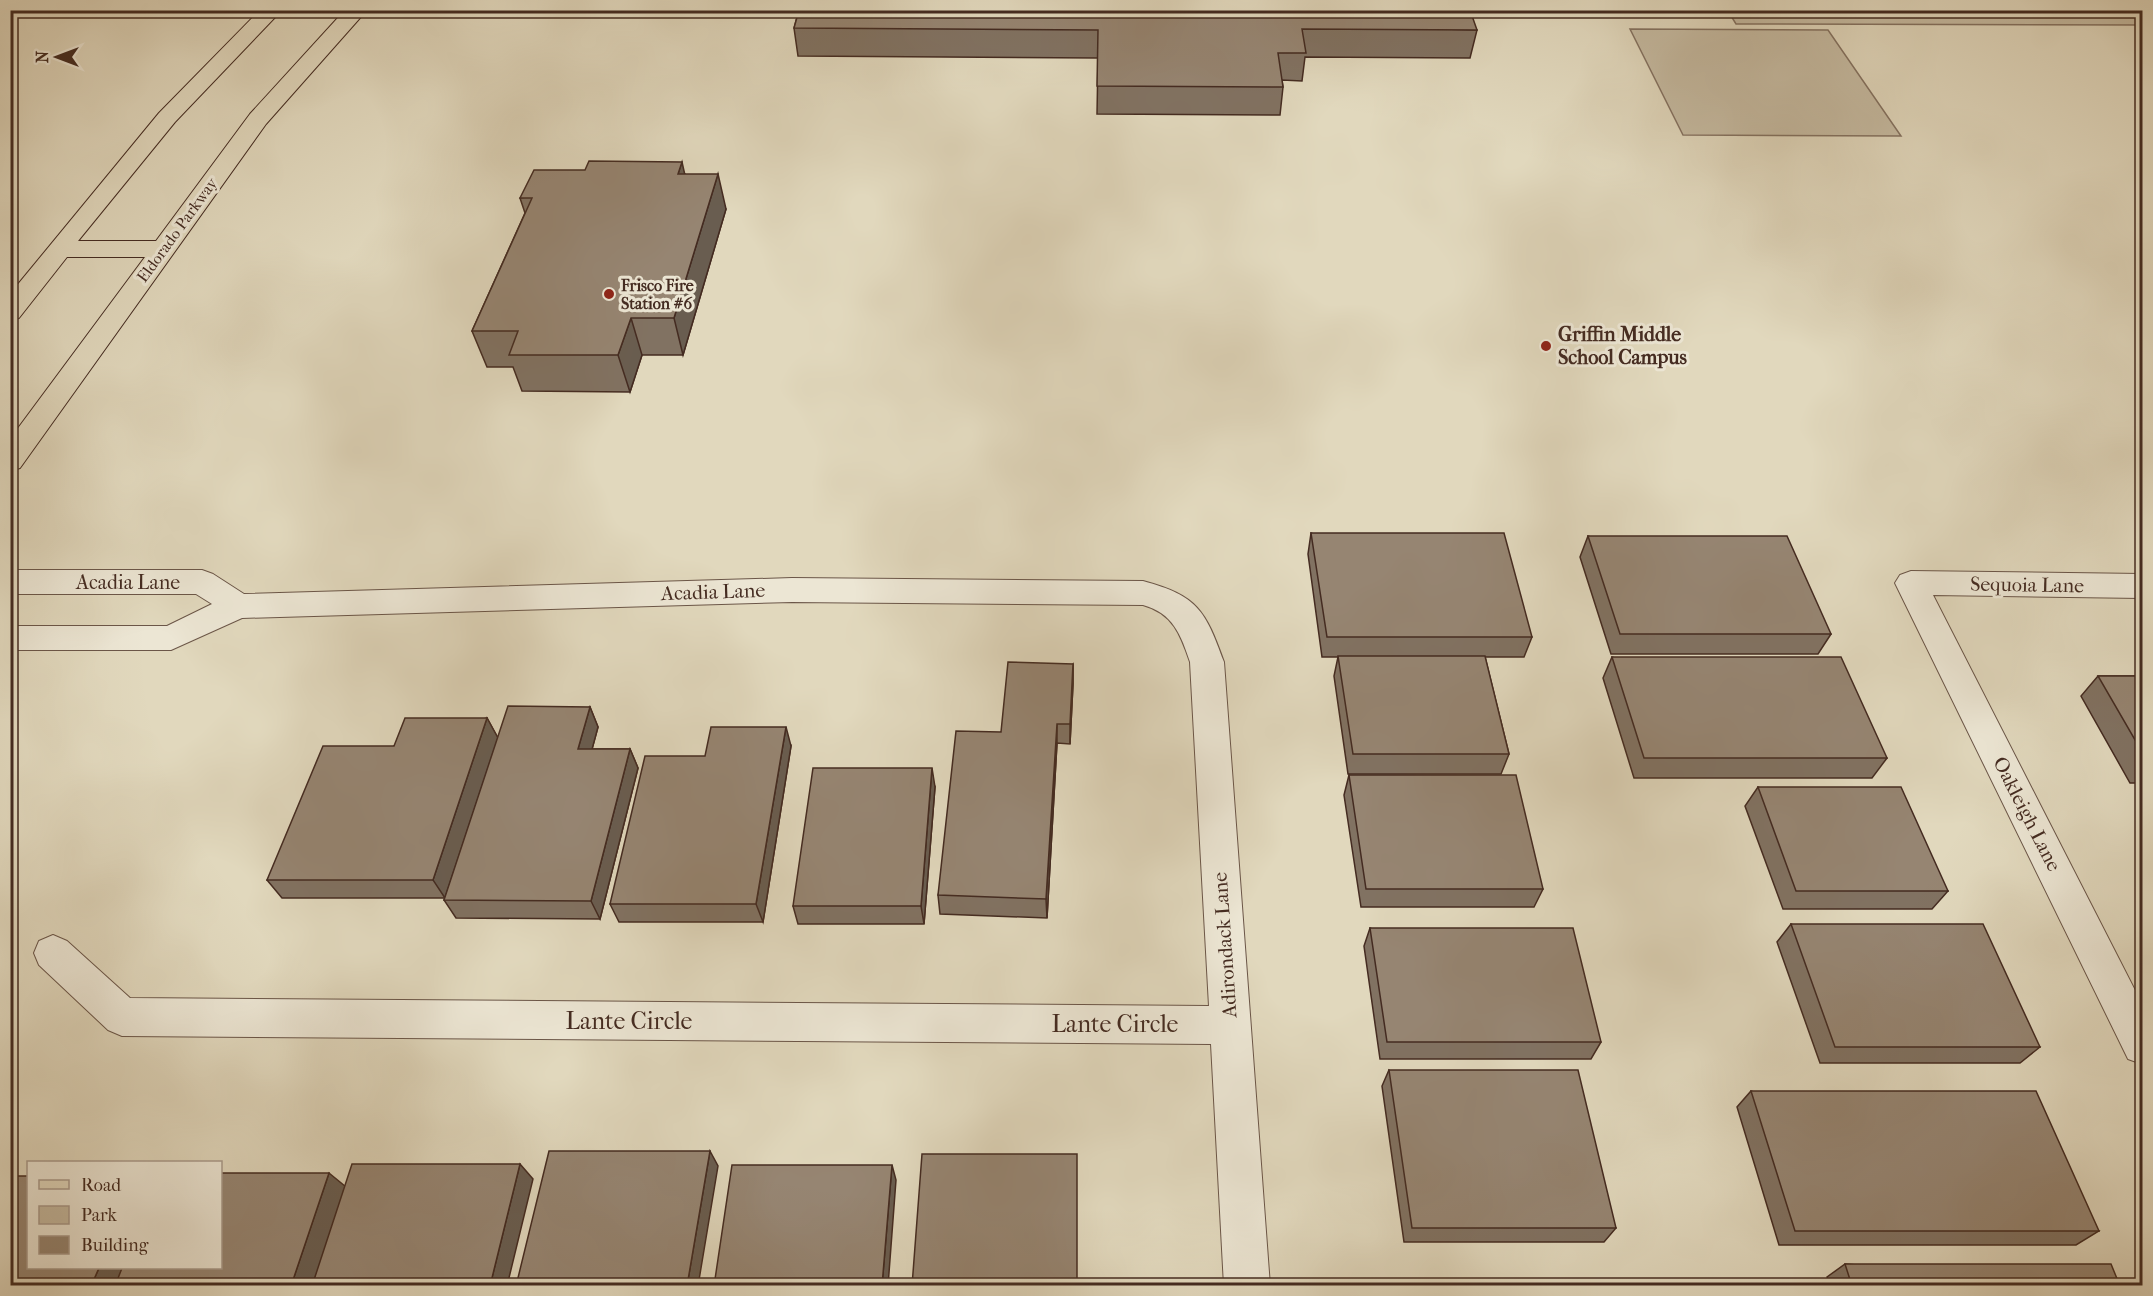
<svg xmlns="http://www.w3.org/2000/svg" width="2153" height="1296" font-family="'IM FELL French Canon',serif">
  <rect width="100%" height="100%" fill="#e1d8bd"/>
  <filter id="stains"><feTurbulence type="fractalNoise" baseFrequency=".00333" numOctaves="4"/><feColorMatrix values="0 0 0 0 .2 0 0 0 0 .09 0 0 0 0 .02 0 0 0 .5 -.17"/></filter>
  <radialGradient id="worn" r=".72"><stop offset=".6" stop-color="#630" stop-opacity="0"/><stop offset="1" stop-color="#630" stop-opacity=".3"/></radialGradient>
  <!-- green -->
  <g fill="#c6bba2" stroke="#857362" stroke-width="1.5">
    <polygon points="2142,10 2142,25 1736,24 1728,11"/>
    <polygon points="1630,29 1828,30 1901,136 1683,135"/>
  </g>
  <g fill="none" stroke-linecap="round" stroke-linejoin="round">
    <!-- minor casing -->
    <g stroke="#6b5648" stroke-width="2">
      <g id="minor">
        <path d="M10,570h192l11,4 31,20 548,-16 351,3c55,15 62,29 81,81l46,624h-46l-13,-242 -1089,-8 -14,-6 -69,-65 -5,-12 5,-12 14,-6 14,6 63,57 1079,8 -19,-344c-9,-27 -17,-49 -47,-57l-351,-3 -550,16 -71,32h-161v-24h157l45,-22 -16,-10h-186z"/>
        <polygon points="1911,571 2142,574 2142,598 1933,595 2142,1004 2142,1064 2128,1059 1895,583 1900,575"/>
      </g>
    </g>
    <!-- primary casing -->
    <g stroke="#442b21" stroke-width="2">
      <polygon id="primary" points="260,10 282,10 175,122 78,241 156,241 250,114 345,10 367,10 266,124 20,468 10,471 10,439 145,257 67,257 19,318 10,320 10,294 159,113"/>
    </g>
    <!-- minor -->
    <use href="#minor" fill="#ece6d4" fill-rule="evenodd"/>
    <!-- primary -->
    <use href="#primary" fill="#e1d8bd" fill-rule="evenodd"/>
  </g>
  <!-- wall -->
  <g fill="#817262" stroke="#442b21" stroke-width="1.5">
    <polygon points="799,10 1477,30 1470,58 1305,57 1302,81 1282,80 1283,87 1280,115 1097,114 1098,58 798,56 794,28"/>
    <polygon points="685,174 726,209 683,355 642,355 630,392 522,391 513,367 487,367 472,331 525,213 520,198"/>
    <polygon points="1311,533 1532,637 1524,657 1485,657 1509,754 1501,774 1348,774 1334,676 1338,657 1322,657 1308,554"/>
    <polygon points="1588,536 1831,634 1818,654 1611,654 1580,557"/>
    <polygon points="1612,657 1887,758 1872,778 1634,778 1603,678"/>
    <polygon points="1073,664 1073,684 1070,744 1057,743 1047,918 940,914 938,895 1001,732"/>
    <polygon points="2098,676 2142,676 2142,783 2130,783 2081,696"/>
    <polygon points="590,707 598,727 592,749 630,749 638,768 600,919 456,918 444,900 445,898 282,898 267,880 394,746 487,718 498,738"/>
    <polygon points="791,746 763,922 619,922 610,904"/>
    <polygon points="1349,775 1543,889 1534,907 1361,907 1344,795"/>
    <polygon points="935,787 924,924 798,924 793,906"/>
    <polygon points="1758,787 1948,891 1932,909 1783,909 1745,806"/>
    <polygon points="1791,924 2040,1047 2020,1063 1820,1063 1777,942"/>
    <polygon points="1370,928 1601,1042 1591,1059 1380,1059 1364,946"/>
    <polygon points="1389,1070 1616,1228 1604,1242 1404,1242 1382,1086"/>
    <polygon points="1751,1091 2099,1231 2076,1245 1779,1245 1737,1107"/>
    <polygon points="1845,1264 2120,1286 1830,1286 1827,1277"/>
  </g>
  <!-- shaded-wall -->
  <g fill="#695d50" stroke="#442b21" stroke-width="1.5">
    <polygon points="682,162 690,198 678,174"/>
    <polygon points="718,174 726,209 683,355 674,318"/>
    <polygon points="631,318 642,355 630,392 618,355"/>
    <polygon points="1073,664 1073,684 1070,744 1070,724"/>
    <polygon points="590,707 598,727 587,768 578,749"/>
    <polygon points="487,718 498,738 445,898 433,880"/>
    <polygon points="1057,724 1057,743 1047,918 1046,899"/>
    <polygon points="786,727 791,746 763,922 756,904"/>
    <polygon points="630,749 638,768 600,919 591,901"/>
    <polygon points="932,768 935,787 924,924 921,906"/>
    <polygon points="710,1151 718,1166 698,1286 687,1286"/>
    <polygon points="520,1164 533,1179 507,1286 490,1286"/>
    <polygon points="892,1165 896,1180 888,1286 882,1286"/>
    <polygon points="329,1173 346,1187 314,1286 291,1286"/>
    <polygon points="99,1268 127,1268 119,1286 91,1286"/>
  </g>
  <!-- building -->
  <g fill="#968572" stroke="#442b21" stroke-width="1.5">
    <polygon points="799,10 1470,10 1477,30 1302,29 1306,53 1278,53 1283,87 1097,86 1098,30 794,28"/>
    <polygon points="589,161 682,162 678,174 718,174 674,318 631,318 618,355 509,355 518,331 472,331 532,198 520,198 534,170 585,170"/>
    <polygon points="1311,533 1504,533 1532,637 1327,637"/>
    <polygon points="1588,536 1787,536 1831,634 1620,634"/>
    <polygon points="1338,656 1485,656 1509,754 1353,754"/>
    <polygon points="1612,657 1841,657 1887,758 1644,758"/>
    <polygon points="1008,662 1073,664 1070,724 1057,724 1046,899 938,895 956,731 1001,732"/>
    <polygon points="2098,676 2142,676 2142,752"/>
    <polygon points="508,706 590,707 578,749 630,749 591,901 444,900"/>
    <polygon points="405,718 487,718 433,880 267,880 323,746 394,746"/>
    <polygon points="711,727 786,727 756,904 610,904 645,756 705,756"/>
    <polygon points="813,768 932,768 921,906 793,906"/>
    <polygon points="1349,775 1516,775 1543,889 1366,889"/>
    <polygon points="1758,787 1901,787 1948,891 1796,891"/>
    <polygon points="1791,924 1983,924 2040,1047 1835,1047"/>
    <polygon points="1370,928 1573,928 1601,1042 1387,1042"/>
    <polygon points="1389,1070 1578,1070 1616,1228 1412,1228"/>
    <polygon points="1751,1091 2036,1091 2099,1231 1795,1231"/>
    <polygon points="549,1151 710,1151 687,1286 516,1286"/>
    <polygon points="922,1154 1077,1154 1077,1286 912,1286"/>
    <polygon points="352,1164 520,1164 490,1286 312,1286"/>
    <polygon points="732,1165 892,1165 882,1286 714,1286"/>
    <polygon points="220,1173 329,1173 291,1286 115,1286 122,1268 220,1268"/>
    <polygon points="10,1176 28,1176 28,1268 99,1268 91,1286 10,1286"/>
    <polygon points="1845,1264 2111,1264 2120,1286 1852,1286"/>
  </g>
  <!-- markers -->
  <g fill="#8f2418" stroke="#ece6d4" stroke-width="2">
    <circle cx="609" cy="294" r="6"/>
    <circle cx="1546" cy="346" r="6"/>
  </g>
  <g text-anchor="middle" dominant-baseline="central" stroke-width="6" stroke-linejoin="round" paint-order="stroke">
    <!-- far-street labels -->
    <g font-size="16" fill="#442b21" stroke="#ece6d4">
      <text transform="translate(177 230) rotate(-54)">Eldorado Parkway</text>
    </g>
    <!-- far-poi labels -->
    <g font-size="16" font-weight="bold" fill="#442b21" stroke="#ece6d4" text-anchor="start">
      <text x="621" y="285">Frisco Fire<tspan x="621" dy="18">Station #6</tspan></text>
    </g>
    <!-- poi labels -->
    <g font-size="20" font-weight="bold" fill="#442b21" stroke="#ece6d4" text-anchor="start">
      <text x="1558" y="334">Griffin Middle<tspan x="1558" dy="23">School Campus</tspan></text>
    </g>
    <!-- street labels -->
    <g font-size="20" fill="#442b21" stroke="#ece6d4">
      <text x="128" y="582">Acadia Lane</text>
      <text transform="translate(2027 585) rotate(1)">Sequoia Lane</text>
      <text transform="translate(713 592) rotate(-2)">Acadia Lane</text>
      <text transform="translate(2027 814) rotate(63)">Oakleigh Lane</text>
      <text transform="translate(1225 945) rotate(-94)">Adirondack Lane</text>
    </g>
    <!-- near-street labels -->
    <g font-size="24" fill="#442b21" stroke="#ece6d4">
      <text x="629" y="1021">Lante Circle</text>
      <text x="1115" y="1024">Lante Circle</text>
    </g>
  </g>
  <!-- margin -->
  <rect width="2153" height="1296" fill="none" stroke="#e1d8bd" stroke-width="36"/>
  <rect x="12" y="12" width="2129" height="1272" fill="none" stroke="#442b21" stroke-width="3"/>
  <rect x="18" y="18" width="2117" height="1260" fill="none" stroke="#442b21" stroke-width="1.5"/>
  <!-- legend -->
  <rect x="27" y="1161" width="195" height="108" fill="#ece6d4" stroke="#a99b8c" stroke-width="1.5"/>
  <rect x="39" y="1180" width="30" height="9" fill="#e1d8bd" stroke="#a99b8c" stroke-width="1.5"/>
  <text x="81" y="1191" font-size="18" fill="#442b21">Road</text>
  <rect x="39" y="1206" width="30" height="18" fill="#c6bba2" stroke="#a99b8c" stroke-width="1.5"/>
  <text x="81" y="1221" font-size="18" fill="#442b21">Park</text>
  <rect x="39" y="1236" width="30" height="18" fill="#968572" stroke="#a99b8c" stroke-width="1.5"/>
  <text x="81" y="1251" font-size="18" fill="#442b21">Building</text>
  <!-- north arrow -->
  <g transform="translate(57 57) rotate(270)" stroke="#ece6d4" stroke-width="4.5" paint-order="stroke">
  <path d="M0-4.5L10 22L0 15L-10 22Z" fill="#442b21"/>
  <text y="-9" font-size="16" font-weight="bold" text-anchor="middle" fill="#442b21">N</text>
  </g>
  <rect width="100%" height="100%" filter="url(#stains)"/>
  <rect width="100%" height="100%" fill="url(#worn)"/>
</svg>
